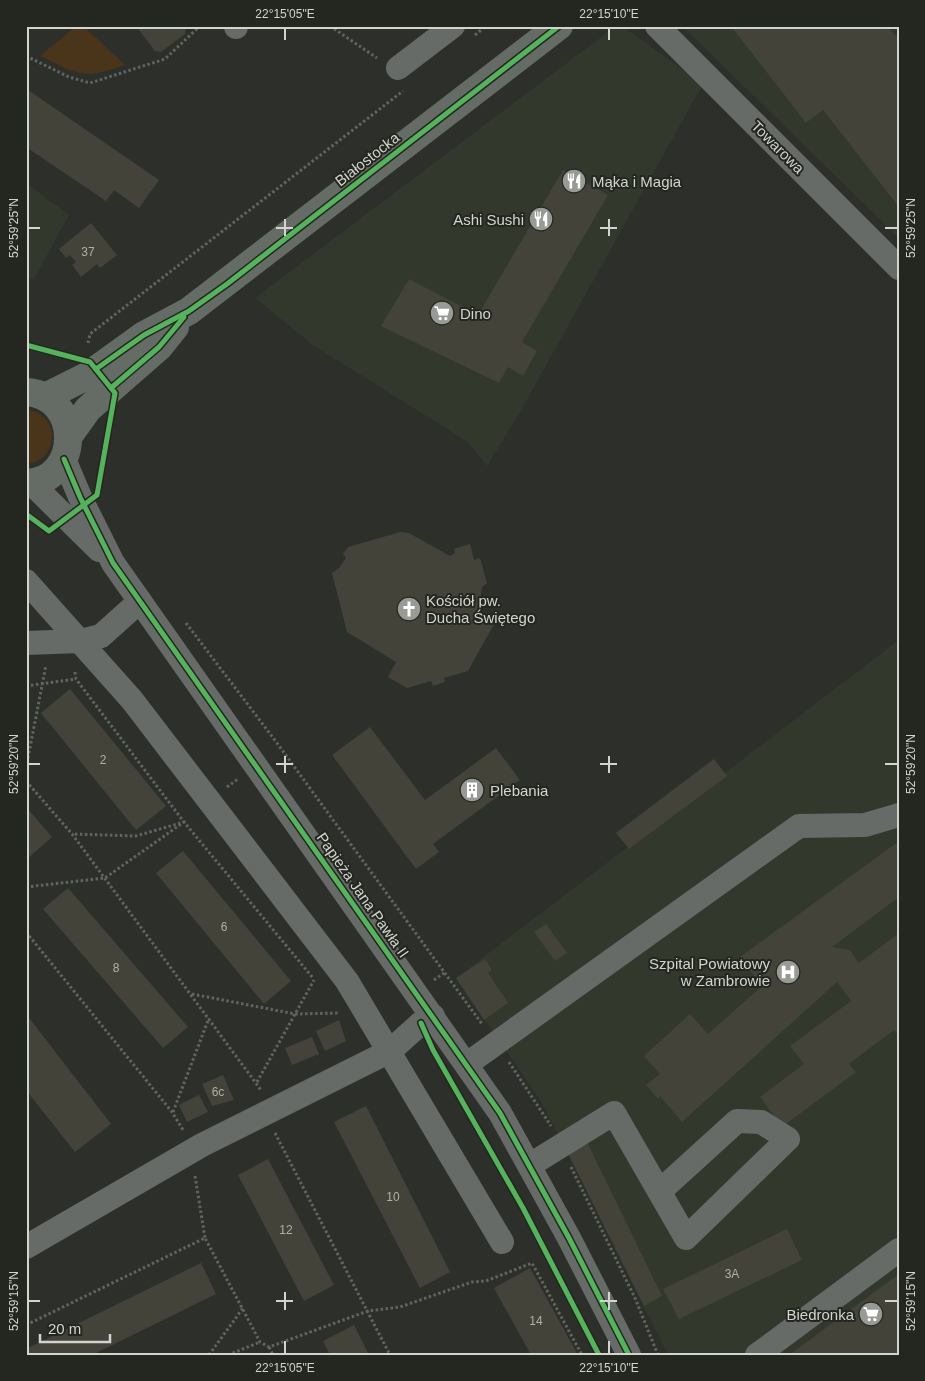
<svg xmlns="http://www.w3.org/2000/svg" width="925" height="1381" font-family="Arial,sans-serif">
  <rect width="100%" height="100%" fill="#2d2f2a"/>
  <!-- built -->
  <g fill="#32382b">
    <polygon points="616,26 622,26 703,84 519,414 487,466 468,442 313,345 255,298"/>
    <polygon points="682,26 899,26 899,238"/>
    <polygon points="26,183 69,215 34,279 26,277"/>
    <polygon points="899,640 899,1355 668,1355 542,1103 456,978"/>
  </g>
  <!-- green -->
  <g fill="#4a351a">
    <path d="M76,26h7l42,39c-44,15 -45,10 -85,-9z"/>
    <path d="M26,410c5,1 12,2 15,5 21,15 10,49 -15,49z"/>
  </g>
  <!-- building -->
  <g fill="#444339">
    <polygon points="136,26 185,26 186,27 185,34 161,52 155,51"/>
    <polygon points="731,26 888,26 899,40 899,207 823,110 806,123"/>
    <polygon points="28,90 159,180 139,208 114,190 106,201 26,147"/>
    <polygon points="563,170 608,195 522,342 537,351 523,376 508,367 499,383 381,326 409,279 478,315"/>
    <polygon points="91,223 117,255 100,268 97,264 81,277 72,265 76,262 70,255 66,258 59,249"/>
    <polygon points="400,532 409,533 450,556 455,553 454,549 470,544 474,560 480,558 487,583 482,587 478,612 499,615 468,671 444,678 445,682 433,686 431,681 407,688 388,677 396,662 347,632 332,573 339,568 346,558 343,554 348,547"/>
    <polygon points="70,689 166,806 136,830 41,713"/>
    <polygon points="370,727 425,800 496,748 520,780 433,844 439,852 416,869 332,755"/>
    <polygon points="714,759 727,776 629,849 616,833"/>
    <polygon points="26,807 52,837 26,860"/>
    <polygon points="899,841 899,897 832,947 850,950 859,963 899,933 899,1036 894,1030 849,1064 856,1072 782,1127 760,1097 804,1064 790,1046 851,1001 837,982 682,1122 660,1096 658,1099 646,1085 660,1074 644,1056 690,1014 708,1034 762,986 740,957"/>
    <polygon points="183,851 291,981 264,1004 156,873"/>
    <polygon points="68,888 188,1027 163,1048 43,909"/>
    <polygon points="546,924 567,953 555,961 534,932"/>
    <polygon points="485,959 492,970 488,973 508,1003 484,1020 456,978"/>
    <polygon points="26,1014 111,1124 75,1152 26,1090"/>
    <polygon points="339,1020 346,1041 325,1051 316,1031"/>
    <polygon points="312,1037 319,1054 292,1065 285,1048"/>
    <polygon points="223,1075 234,1100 212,1106 202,1084"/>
    <polygon points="199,1095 208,1112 187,1122 179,1105"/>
    <polygon points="366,1106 450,1272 420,1288 334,1122"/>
    <polygon points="587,1142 662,1296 644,1306 568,1153"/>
    <polygon points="268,1159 334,1285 304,1301 238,1175"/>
    <polygon points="787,1229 802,1260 679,1319 663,1289"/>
    <polygon points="201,1263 216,1294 92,1355 26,1355 26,1349"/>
    <polygon points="530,1268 578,1355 531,1355 494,1288"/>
    <polygon points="899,1274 899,1355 789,1355"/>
    <polygon points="354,1325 369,1355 330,1355 323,1341"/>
  </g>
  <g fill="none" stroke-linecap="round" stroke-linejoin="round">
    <!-- path -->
    <g stroke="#616561" stroke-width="3" stroke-dasharray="2.5 2.5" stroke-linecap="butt">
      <polyline points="330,26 377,58"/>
      <polyline points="475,35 486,26"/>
      <polyline points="26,56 69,77 90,83 165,59 200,26"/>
      <polyline points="88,343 90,334 403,91"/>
      <polyline points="186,623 274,739 482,1024"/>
      <polyline points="75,672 76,679 184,822 313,978"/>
      <polyline points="26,686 76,679"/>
      <polyline points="26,768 46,665"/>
      <polyline points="26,781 72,834 261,1090"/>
      <polyline points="227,787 238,779"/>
      <polyline points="26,887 105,878 184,822 136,836 72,834"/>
      <polyline points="26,932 172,1112 183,1130"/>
      <polyline points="434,980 444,973"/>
      <polyline points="192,994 295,1014 339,1013"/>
      <polyline points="509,1062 551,1126"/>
      <polyline points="257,1082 314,980"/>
      <polyline points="173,1112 209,1018"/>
      <polyline points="275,1133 390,1355"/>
      <polyline points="571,1167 635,1298 658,1355"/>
      <polyline points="195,1176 205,1238"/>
      <polyline points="26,1325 205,1238 260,1342 269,1347 368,1311 400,1307 472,1282 486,1281 532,1263 582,1355"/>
      <polyline points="269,1347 273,1355"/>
      <polyline points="209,1355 243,1308"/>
      <polyline points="228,1355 260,1342"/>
    </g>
    <!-- minor -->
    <g stroke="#666b67" stroke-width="24">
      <polyline points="236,26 236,27"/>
      <polyline points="657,26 899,268"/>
      <polyline points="398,68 453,26"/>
      <polyline points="64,459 80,497 113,563 500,1113 569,1238 629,1355"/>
      <polyline points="31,483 99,550"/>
      <polyline points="26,581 132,700 347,981 502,1242"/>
      <polyline points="26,643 81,641 101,636 140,601"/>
      <polyline points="467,1064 799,826 865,825 899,815"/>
      <polyline points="530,1165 614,1113 686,1238 788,1139 761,1122 737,1121 660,1191"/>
      <polyline points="26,1247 202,1145 390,1051 421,1023 433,1016"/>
      <polyline points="757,1355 899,1250"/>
    </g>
    <!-- major -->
    <g stroke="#656c66" stroke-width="28">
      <path d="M26,392c56,3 56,89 0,91"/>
      <polyline points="45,397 87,376 144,335 189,311 559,26"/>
      <polyline points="70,434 88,409 159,347 175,327"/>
    </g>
    <!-- cycleway casing -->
    <g stroke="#24271f" stroke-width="8">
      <g id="cycleway">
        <polyline points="26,345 90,362 115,393 97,495 49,531 26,514"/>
        <polyline points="96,369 144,335 189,311 227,284 559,26"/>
        <polyline points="111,388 159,347 184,317"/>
        <polyline points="64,459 80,497 113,563 500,1113 569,1238 629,1355"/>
        <polyline points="421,1023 433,1050 523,1208 599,1355"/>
      </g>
    </g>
    <!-- cycleway -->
    <use href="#cycleway" stroke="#56b35d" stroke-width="5"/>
  </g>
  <!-- ticks -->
  <path fill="none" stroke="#d2d4cf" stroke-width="2" d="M285,28v12M609,28v12M285,219v17M609,219v17M28,228h12M276,228h17M600,228h17M885,228h13M285,756v17M609,756v17M28,764h12M276,764h17M600,764h17M885,764h13M285,1292v18M609,1292v18M28,1301h12M276,1301h17M600,1301h17M885,1301h13M285,1341v13M609,1341v13"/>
  <!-- icons -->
  <defs>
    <g id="restaurant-disc" transform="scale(1.25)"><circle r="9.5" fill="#989a95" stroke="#24271f"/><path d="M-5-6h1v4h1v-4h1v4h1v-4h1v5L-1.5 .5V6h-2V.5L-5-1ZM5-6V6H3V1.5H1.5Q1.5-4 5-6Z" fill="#fff"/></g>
    <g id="supermarket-disc" transform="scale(1.25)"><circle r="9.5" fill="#989a95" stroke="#24271f"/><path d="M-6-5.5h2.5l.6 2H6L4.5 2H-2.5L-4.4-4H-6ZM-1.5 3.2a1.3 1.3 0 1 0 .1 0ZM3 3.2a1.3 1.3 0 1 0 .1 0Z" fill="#fff"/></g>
    <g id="church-disc" transform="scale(1.25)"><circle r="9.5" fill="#989a95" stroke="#24271f"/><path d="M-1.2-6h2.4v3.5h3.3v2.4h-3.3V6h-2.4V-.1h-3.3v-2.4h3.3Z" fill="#fff"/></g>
    <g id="building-disc" transform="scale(1.25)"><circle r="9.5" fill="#989a95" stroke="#24271f"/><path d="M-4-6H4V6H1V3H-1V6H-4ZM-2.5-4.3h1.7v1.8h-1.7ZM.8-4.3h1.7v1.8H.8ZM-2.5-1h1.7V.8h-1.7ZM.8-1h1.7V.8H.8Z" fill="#fff"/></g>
    <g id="hospital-disc" transform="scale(1.25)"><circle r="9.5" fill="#989a95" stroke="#24271f"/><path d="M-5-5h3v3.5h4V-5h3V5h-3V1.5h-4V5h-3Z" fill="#fff"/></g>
  </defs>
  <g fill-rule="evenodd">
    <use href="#restaurant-disc" x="574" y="181"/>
    <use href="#restaurant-disc" x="541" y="219"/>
    <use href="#supermarket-disc" x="442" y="313"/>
    <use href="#church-disc" x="409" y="609"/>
    <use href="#building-disc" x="472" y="790"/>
    <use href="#hospital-disc" x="788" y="972"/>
    <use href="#supermarket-disc" x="871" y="1314"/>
  </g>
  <g text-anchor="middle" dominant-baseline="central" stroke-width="4" stroke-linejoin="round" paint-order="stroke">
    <!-- number labels -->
    <g font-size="12" fill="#aeb0aa">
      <text x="88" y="252">37</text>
      <text x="103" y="760">2</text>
      <text x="224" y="927">6</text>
      <text x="116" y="968">8</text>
      <text x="218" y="1092">6c</text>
      <text x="393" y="1197">10</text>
      <text x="286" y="1230">12</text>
      <text x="732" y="1274">3A</text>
      <text x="536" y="1321">14</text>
    </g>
    <!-- street labels -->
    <g font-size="15" fill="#d2d4cf" stroke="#24271f">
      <text transform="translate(778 147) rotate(45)">Towarowa</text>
      <text transform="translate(367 159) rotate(-38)">Białostocka</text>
      <text transform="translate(363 895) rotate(55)">Papieża Jana Pawła II</text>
    </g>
    <!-- poi labels -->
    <g font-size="15" fill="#d2d4cf" stroke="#24271f" text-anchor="start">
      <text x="592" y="181">Mąka i Magia</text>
      <text x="524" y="219" text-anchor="end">Ashi Sushi</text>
      <text x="460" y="313">Dino</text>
      <text x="426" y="600">Kościół pw.<tspan x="426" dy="17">Ducha Świętego</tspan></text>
      <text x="490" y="790">Plebania</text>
      <text x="770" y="963" text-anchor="end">Szpital Powiatowy<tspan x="770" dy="17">w Zambrowie</tspan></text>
      <text x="854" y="1314" text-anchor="end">Biedronka</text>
    </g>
  </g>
  <!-- border -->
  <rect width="925" height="1381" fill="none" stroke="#24271f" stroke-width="55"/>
  <!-- scale -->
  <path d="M40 1334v8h70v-8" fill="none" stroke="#d2d4cf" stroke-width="2.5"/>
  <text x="48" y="1334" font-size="15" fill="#d2d4cf" stroke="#24271f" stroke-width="4" paint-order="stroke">20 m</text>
  <rect x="28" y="28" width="870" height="1326" fill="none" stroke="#d2d4cf" stroke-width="2"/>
  <g font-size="12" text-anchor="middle" fill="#d2d4cf">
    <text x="285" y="18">22°15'05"E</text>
    <text x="609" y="18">22°15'10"E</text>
    <text transform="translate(14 228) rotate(-90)" y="4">52°59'25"N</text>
    <text transform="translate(911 228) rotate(-90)" y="4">52°59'25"N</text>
    <text transform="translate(14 764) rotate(-90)" y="4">52°59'20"N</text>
    <text transform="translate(911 764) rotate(-90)" y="4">52°59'20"N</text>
    <text transform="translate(14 1301) rotate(-90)" y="4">52°59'15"N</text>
    <text transform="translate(911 1301) rotate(-90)" y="4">52°59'15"N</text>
    <text x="285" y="1372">22°15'05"E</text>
    <text x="609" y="1372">22°15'10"E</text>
  </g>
</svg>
